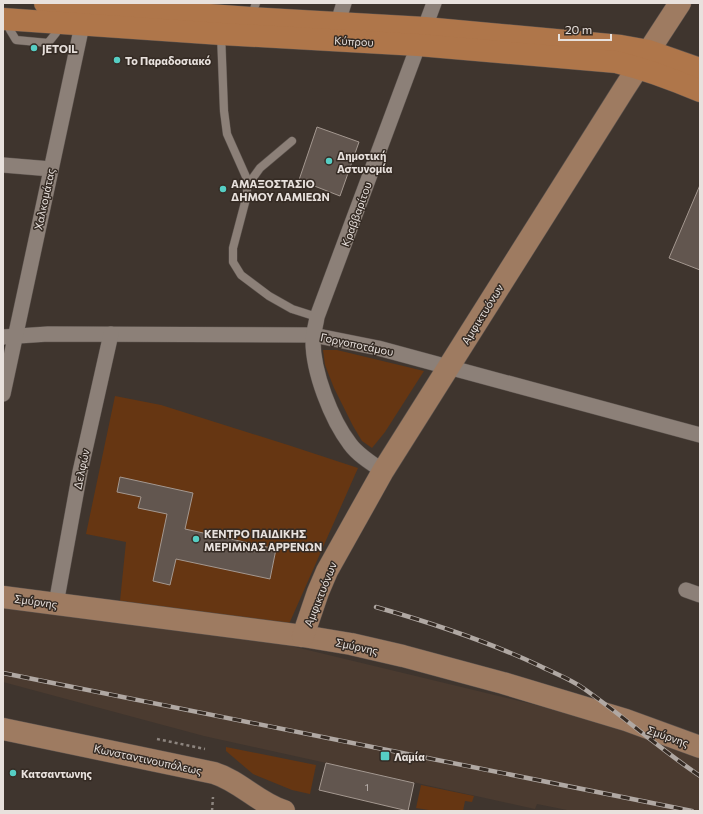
<svg xmlns="http://www.w3.org/2000/svg" width="703" height="814" font-family="Commissioner,sans-serif">
  <rect width="100%" height="100%" fill="#3f352e"/>
  <!-- built -->
  <polygon fill="#4b3b30" points="3,604 287,645 615,724 700,752 700,811 572,811 537,804 535,809 204,736 3,682"/>
  <!-- green -->
  <g fill="#663612">
    <polygon points="323,350 337,350 424,371 385,432 372,448 362,441 353,426 334,388 325,365"/>
    <polygon points="115,396 161,405 288,445 358,468 289,624 120,601 126,542 86,534"/>
    <polygon points="226,747 316,765 310,794 292,790 253,774 226,751"/>
    <polygon points="421,785 474,796 472,802 465,801 463,811 435,811 416,808"/>
  </g>
  <!-- building -->
  <g fill="#62564f" stroke="#a49890">
    <polygon points="317,127 359,142 340,196 299,180"/>
    <polygon points="700,185 700,270 669,258"/>
    <polygon points="120,477 193,493 185,529 276,549 270,579 176,559 170,585 153,581 167,514 138,508 141,497 117,492"/>
    <polygon points="326,763 414,783 408,811 319,790"/>
  </g>
  <g fill="none" stroke-linecap="round" stroke-linejoin="round">
    <!-- lane casing -->
    <g stroke="#5c534e" stroke-width="9">
      <g id="lane">
        <polyline points="251,17 256,3"/>
        <polyline points="10,30 16,40 48,43 56,33"/>
        <polyline points="221,34 224,111 227,134 247,179 247,195 233,248 233,262 241,275 269,296 292,309 317,317"/>
        <polyline points="247,186 260,168 292,141"/>
      </g>
    </g>
    <!-- street casing -->
    <g stroke="#5c534e" stroke-width="16">
      <g id="street">
        <polyline points="338,22 344,3"/>
        <polyline points="3,165 51,169"/>
        <polyline points="3,337 48,334 313,335 378,348 700,435"/>
        <polyline points="3,394 84,16"/>
        <path d="M383,471c-12,-8 -25,-16 -33,-27 -19,-25 -37,-72 -37,-103 0,-8 3,-16 4,-24l117,-314"/>
        <polyline points="686,590 700,595"/>
        <polyline points="56,604 80,472 111,334"/>
      </g>
    </g>
    <!-- secondary casing -->
    <g stroke="#5c534e" stroke-width="23">
      <g id="secondary">
        <polyline points="3,597 303,636 351,644 403,656 503,683 626,720 700,747"/>
        <polyline points="303,636 318,592 327,571 383,471 624,89 680,3"/>
        <path d="M3,729l211,44c26,8 44,30 70,38"/>
      </g>
    </g>
    <!-- primary casing -->
    <g stroke="#5c534e" stroke-width="23">
      <g id="primary">
        <polyline points="45,3 251,18 425,28 621,46 649,51 700,69"/>
        <path d="M3,19l218,15 197,11 198,17c29,7 56,17 84,29"/>
      </g>
    </g>
    <!-- path -->
    <g stroke="#8d857f" stroke-width="2.5" stroke-dasharray="3 3" stroke-linecap="butt">
      <polyline points="157,739 205,749"/>
      <polyline points="212,811 213,797"/>
    </g>
    <!-- lane -->
    <use href="#lane" stroke="#8c8078" stroke-width="8"/>
    <!-- street -->
    <use href="#street" stroke="#8c8078" stroke-width="15"/>
    <!-- secondary -->
    <use href="#secondary" stroke="#9e7b61" stroke-width="22"/>
    <!-- primary -->
    <use href="#primary" stroke="#af764a" stroke-width="22"/>
    <!-- rail casing -->
    <g stroke="#b0a8a3" stroke-width="4.5">
      <g id="rail">
        <path d="M376,607c56,16 111,34 164,59 14,7 30,13 43,22 40,28 77,61 117,88"/>
        <polyline points="3,673 692,811"/>
      </g>
    </g>
    <!-- rail -->
    <use href="#rail" stroke="#352b24" stroke-width="3" stroke-dasharray="9" stroke-linecap="butt"/>
  </g>
  <!-- markers -->
  <g fill="#56cec4" stroke="#352b24" stroke-width="1.5">
    <circle cx="34" cy="48" r="4"/>
    <circle cx="117" cy="60" r="4"/>
    <circle cx="329" cy="161" r="4"/>
    <circle cx="223" cy="189" r="4"/>
    <circle cx="196" cy="539" r="4"/>
    <rect x="380" y="751" width="10" height="10" rx="2"/>
    <circle cx="13" cy="773" r="4"/>
  </g>
  <g text-anchor="middle" dominant-baseline="central" stroke-width="3" stroke-linejoin="round" paint-order="stroke">
    <!-- number labels -->
    <g font-size="9" fill="#c6beba">
      <text x="367" y="787">1</text>
    </g>
    <!-- street labels -->
    <g font-size="11" fill="#e8e1dd" stroke="#352b24">
      <text transform="translate(354 41) rotate(3)">Κύπρου</text>
      <text transform="translate(44 199) rotate(-78)">Χαλκομάτας</text>
      <text transform="translate(356 214) rotate(-70)">Κραββαρίτου</text>
      <text transform="translate(482 314) rotate(-58)">Αμφικτυόνων</text>
      <text transform="translate(357 344) rotate(12)">Γοργοποτάμου</text>
      <text transform="translate(81 469) rotate(-78)">Δελφών</text>
      <text transform="translate(320 594) rotate(-68)">Αμφικτυόνων</text>
      <text transform="translate(36 601) rotate(8)">Σμύρνης</text>
      <text transform="translate(357 646) rotate(12)">Σμύρνης</text>
      <text transform="translate(668 736) rotate(19)">Σμύρνης</text>
      <text transform="translate(148 759) rotate(12)">Κωνσταντινουπόλεως</text>
    </g>
    <!-- poi labels -->
    <g font-size="11" font-weight="bold" fill="#e8e1dd" stroke="#352b24" text-anchor="start">
      <text x="42" y="48">JETOIL</text>
      <text x="125" y="60">Το Παραδοσιακό</text>
      <text x="337" y="155">Δημοτική<tspan x="337" dy="13">Αστυνομία</tspan></text>
      <text x="231" y="183">ΑΜΑΞΟΣΤΑΣΙΟ<tspan x="231" dy="13">ΔΗΜΟΥ ΛΑΜΙΕΩΝ</tspan></text>
      <text x="204" y="533">ΚΕΝΤΡΟ ΠΑΙΔΙΚΗΣ<tspan x="204" dy="13">ΜΕΡΙΜΝΑΣ ΑΡΡΕΝΩΝ</tspan></text>
      <text x="394" y="756">Λαμία</text>
      <text x="21" y="773">Κατσαντωνης</text>
    </g>
  </g>
  <!-- border -->
  <rect width="703" height="814" fill="none" stroke="#e8e1dd" stroke-width="8"/>
  <!-- scale -->
  <path d="M559 34v6h52v-6" fill="none" stroke="#e8e1dd" stroke-width="2"/>
  <text x="565" y="34" font-size="12" fill="#e8e1dd" stroke="#352b24" stroke-width="3" paint-order="stroke">20 m</text>
</svg>
